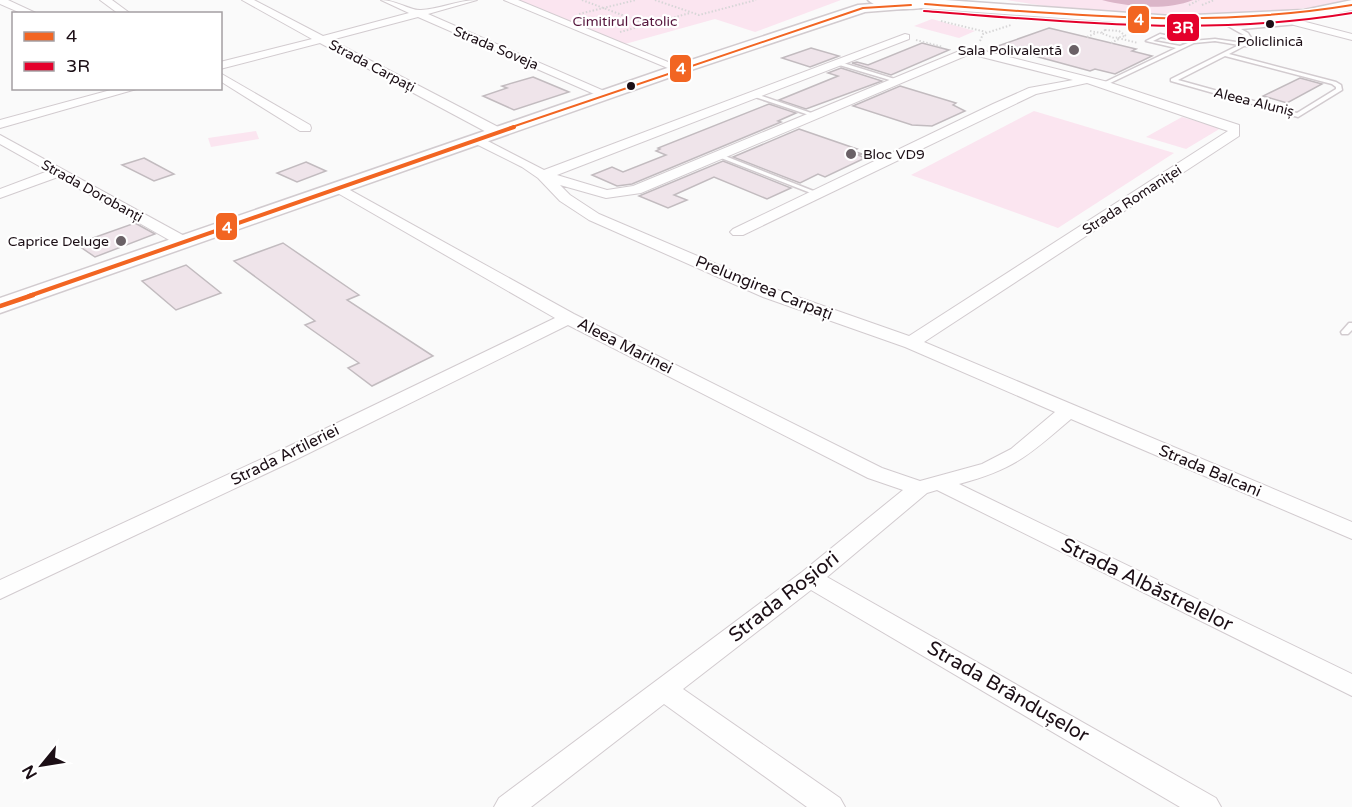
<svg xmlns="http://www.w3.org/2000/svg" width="1352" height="807" font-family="'Varela Round',sans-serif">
	<rect width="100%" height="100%" fill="#fafafa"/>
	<g fill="#fbe5f0">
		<polygon points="515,0 841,0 755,32 715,19 625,44"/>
		<path d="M 1007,0 L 1344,0 C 1317,9 1286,10 1258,12 C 1173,18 1091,15 1007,0 Z"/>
		<polygon points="932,19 975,31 959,38 914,26"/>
		<polygon points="1034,111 1174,153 1058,228 911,175"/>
		<polygon points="1182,117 1221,128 1186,149 1146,137"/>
		<polygon points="256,131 259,139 211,147 208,138"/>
	</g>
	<path fill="#dbb5c8" d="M 1102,0 L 1193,0 C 1166,11 1129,7 1102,0 Z"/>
	<g fill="#efe4ea" stroke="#c2bbbf" stroke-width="1.5">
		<polygon points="1049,28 1136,49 1132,51 1152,56 1115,74 1095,69 1090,71 998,46"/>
		<polygon points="922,43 949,50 891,75 852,63 857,62 868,65"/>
		<polygon points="811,48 839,56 810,67 782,58"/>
		<polygon points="841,68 882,81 806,109 779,100 838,76 828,73"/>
		<polygon points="533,77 569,92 514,110 483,96 507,88 502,86"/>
		<polygon points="1300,78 1322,84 1287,103 1263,96"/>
		<polygon points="900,86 956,103 953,105 965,111 932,126 912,125 853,106"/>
		<polygon points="769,104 796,113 778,121 781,122 632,184 617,186 592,175 612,167 623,172 666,155 656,151 660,149 658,148"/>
		<polygon points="799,129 857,149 853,151 862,154 858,155 865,158 825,177 818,174 800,183 733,157"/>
		<polygon points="144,158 174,174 154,181 122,165"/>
		<polygon points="723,161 791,188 767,199 714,177 674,195 687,200 668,208 639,196"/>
		<polygon points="306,162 326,171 297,182 277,173"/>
		<polygon points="135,223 155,234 95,257 76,244"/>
		<polygon points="283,243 359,295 347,300 433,356 372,386 348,368 359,363 305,325 315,321 234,261"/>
		<polygon points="186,265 221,293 176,310 142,281"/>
	</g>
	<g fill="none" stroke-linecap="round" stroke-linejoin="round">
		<defs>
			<g id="lane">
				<path d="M 1219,19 L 1223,19 L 1236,27 L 1300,22 L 1300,24 L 1298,24 L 1241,29 L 1248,33 L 1253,41 L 1248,46 L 1244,46 L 1229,54 L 1336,82 L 1341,85 L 1342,90 L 1298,117 L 1171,81 L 1171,79 L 1239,45 L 1215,41 L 1194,43 L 1106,85 L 1101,84 L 1176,48 L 1146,41 L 1160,34 L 1192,41 L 1215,39 L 1243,43 L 1248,40 L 1244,35 L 1219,21 ZM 1161,37 L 1188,43 L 1180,46 L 1153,41 ZM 1225,56 L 1332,84 L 1336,87 L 1336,89 L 1297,113 L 1178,80 Z"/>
				<polygon points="836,62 840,62 898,80 893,81 836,64"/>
				<polygon points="752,94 756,94 817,115 812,116 752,96"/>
				<polygon points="716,154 720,154 821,194 818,196 816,195 716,156"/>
				<polygon points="1349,323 1352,323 1352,330 1348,334 1342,334 1341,332"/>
			</g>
			<g id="street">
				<polygon points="0,0 8,0 38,14 23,14 0,4"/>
				<polygon points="100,0 112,0 131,14 119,14"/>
				<path d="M 242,0 L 254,0 L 323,36 L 409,13 L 381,0 C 396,0 411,11 421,10 C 441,9 457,0 477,0 L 428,14 L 611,94 L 601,97 L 418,17 L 331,40 L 502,129 L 502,135 L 492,135 L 320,43 L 220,69 L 220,62 L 312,39 Z"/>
				<polygon points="504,0 518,0 685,69 675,71"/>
				<polygon points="1284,13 1302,21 1352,34 1352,40 1294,25 1280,18 1280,14"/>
				<path d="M 905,34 L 909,35 L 909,39 L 557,175 L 607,190 L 633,186 L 969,47 L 1108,82 L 1239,125 L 1239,136 L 924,342 L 1352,522 L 1352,539 L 1071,419 C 1029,455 1015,469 959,484 L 1352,674 L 1352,696 L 937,490 L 927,493 L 827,577 L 1216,798 L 1221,807 L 1180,807 L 811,590 L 683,689 L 840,798 L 845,807 L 807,807 L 664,704 L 531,807 L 494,807 L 499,798 L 802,572 L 903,490 L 868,478 L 568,325 L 295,460 L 0,599 L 0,580 L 281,450 L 555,318 L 334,191 L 332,188 L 339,184 L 574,314 L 882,468 L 920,481 L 982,464 L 1011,449 L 1055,412 L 905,347 L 763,297 L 589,220 L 560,201 L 538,178 L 522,167 L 468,140 L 475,136 L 480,137 L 544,170 ZM 970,54 L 1073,80 L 1029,88 L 993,104 L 733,229 L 730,232 L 733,235 L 743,235 L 1036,94 L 1087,83 L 1228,131 L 909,336 L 775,289 L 599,214 L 570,195 L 560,185 L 606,198 L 641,193 Z"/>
				<polygon points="220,73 310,125 311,128 310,131 300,131 220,81"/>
				<polygon points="118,88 140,88 0,128 0,120"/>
				<polygon points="0,135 190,239 192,242 190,245 178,245 58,177 0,198 0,189 48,171 0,144"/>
			</g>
			<polygon id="secondary" points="911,1 918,5 916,8 865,12 685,72 0,313 0,298 673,66 858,5"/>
			<path id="primary" d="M 868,0 L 945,0 L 1172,16 L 1304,10 L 1352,0 L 1352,10 L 1304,20 L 1172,26 L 921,8 C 908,10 877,10 868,0 Z"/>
		</defs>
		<use href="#lane" stroke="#d2cbcf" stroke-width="3"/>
		<use href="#street" stroke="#d2cbcf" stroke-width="2"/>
		<use href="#secondary" stroke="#d2cbcf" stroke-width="3"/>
		<use href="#primary" stroke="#d2cbcf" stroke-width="3"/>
		<g stroke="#d7d6d7" stroke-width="2" stroke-dasharray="1.5 2" stroke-linecap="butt">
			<polyline points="582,0 646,24"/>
			<polyline points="655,0 699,15 756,0"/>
			<polyline points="1189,5 1199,0"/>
			<polyline points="1202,5 1214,0"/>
			<polyline points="579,14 636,0"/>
			<polyline points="941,21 986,32"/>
			<polygon points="1105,30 1119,31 1126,36 1114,38 1101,33"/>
			<polyline points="1090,31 1101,33"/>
			<polyline points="620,32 690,13"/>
			<polyline points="1087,37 1096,33"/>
			<polyline points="1118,38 1138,43"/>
			<polyline points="916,40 943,47"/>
			<polyline points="980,41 983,34 1011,25"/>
			<polyline points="1111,43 1119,39"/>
		</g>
		<use href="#lane" fill="#fefefe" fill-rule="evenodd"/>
		<use href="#street" fill="#fefefe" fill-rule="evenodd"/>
		<use href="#secondary" fill="#fefefe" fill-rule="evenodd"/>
		<use href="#primary" fill="#fefefe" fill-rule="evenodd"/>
		<defs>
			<g id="bus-1-far2">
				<path d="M 925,4 C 1070,15 1208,29 1352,5"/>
				<polyline points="509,128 863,8 911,5"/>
			</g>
			<polyline id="bus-1-far1" points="29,296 514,127"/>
			<polyline id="bus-1" points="0,306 33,295"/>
			<path id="bus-2" d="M 924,11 C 1070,22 1206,37 1352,13"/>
		</defs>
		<use href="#bus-1-far2" stroke="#fff" stroke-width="4.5"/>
		<use href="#bus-1-far1" stroke="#fff" stroke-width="8"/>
		<use href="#bus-1" stroke="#fff" stroke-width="9"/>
		<use href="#bus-2" stroke="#fff" stroke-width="4.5"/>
		<use href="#bus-1-far2" stroke="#f26522" stroke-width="2"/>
		<use href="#bus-1-far1" stroke="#f26522" stroke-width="4"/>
		<use href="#bus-1" stroke="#f26522" stroke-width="4.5"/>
		<use href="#bus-2" stroke="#e4002b" stroke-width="2"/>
	</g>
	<g fill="#1c0f16" stroke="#fff" stroke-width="2">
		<circle cx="1270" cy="24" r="5"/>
		<circle cx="631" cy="86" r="5"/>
	</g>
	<g fill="#6a6166" stroke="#fff" stroke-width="2">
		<circle cx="1074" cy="50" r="6"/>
		<circle cx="851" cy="154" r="6"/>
		<circle cx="121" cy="241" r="6"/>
	</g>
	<g text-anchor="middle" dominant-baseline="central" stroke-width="4.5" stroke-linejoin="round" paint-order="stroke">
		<g font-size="14" fill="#55153c" stroke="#fff">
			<text x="625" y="21">Cimitirul Catolic</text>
		</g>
		<g font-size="14" fill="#1c0f16" stroke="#fff">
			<text x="1270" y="41">Policlinică</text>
		</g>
		<g font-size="14" fill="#1c0f16" stroke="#fff">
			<text transform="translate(496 48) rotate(23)">Strada Soveja</text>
			<text transform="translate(372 66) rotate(28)">Strada Carpați</text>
			<text transform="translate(1254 102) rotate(14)">Aleea Aluniș</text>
			<text transform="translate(92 191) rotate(29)">Strada Dorobanți</text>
			<text transform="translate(1132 200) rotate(-33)">Strada Romaniței</text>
		</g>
		<g font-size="14" fill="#1c0f16" stroke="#fff" text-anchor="end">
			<text x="1062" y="50">Sala Polivalentă</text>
			<text x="863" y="154" text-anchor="start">Bloc VD9</text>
			<text x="109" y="241">Caprice Deluge</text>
		</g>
		<g font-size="16" fill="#1c0f16" stroke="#fff">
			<text transform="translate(764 288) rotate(22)">Prelungirea Carpați</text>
			<text transform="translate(625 346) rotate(27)">Aleea Marinei</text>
			<text transform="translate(285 455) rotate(-26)">Strada Artileriei</text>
			<text transform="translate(1210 471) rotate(23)">Strada Balcani</text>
		</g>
		<g font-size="20" fill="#1c0f16" stroke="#fff">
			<text transform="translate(1147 585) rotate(26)">Strada Albăstrelelor</text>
			<text transform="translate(784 597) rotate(-38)">Strada Roșiori</text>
			<text transform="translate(1008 692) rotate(30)">Strada Brândușelor</text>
		</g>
	</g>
	<g stroke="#fff" stroke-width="2">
		<rect x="1127" y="5" width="23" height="29" rx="6" fill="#f26522"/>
		<rect x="1166" y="13" width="34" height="29" rx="6" fill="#e4002b"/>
		<rect x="669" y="54" width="23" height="29" rx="6" fill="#f26522"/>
		<rect x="215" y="212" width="23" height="29" rx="6" fill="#f26522"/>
	</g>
	<g font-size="16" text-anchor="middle" font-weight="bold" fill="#fff">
		<text x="1139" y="25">4</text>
		<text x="1183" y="33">3R</text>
		<text x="681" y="74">4</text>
		<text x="227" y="233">4</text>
	</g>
	<rect x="12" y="12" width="210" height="78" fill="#ffffff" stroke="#a49fa2" stroke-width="1.5"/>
	<rect x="24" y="32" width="30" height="9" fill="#f26522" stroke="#a49fa2" stroke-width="1.5"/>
	<text x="66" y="42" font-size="18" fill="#1c0f16">4</text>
	<rect x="24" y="62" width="30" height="9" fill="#e4002b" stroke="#a49fa2" stroke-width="1.5"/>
	<text x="66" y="72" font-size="18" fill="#1c0f16">3R</text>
	<g transform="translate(42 765) rotate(240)" stroke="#ffffff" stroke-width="4.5" paint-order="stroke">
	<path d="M0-4.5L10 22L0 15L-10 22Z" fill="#1c0f16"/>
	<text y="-9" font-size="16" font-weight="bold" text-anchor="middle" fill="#1c0f16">N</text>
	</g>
</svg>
